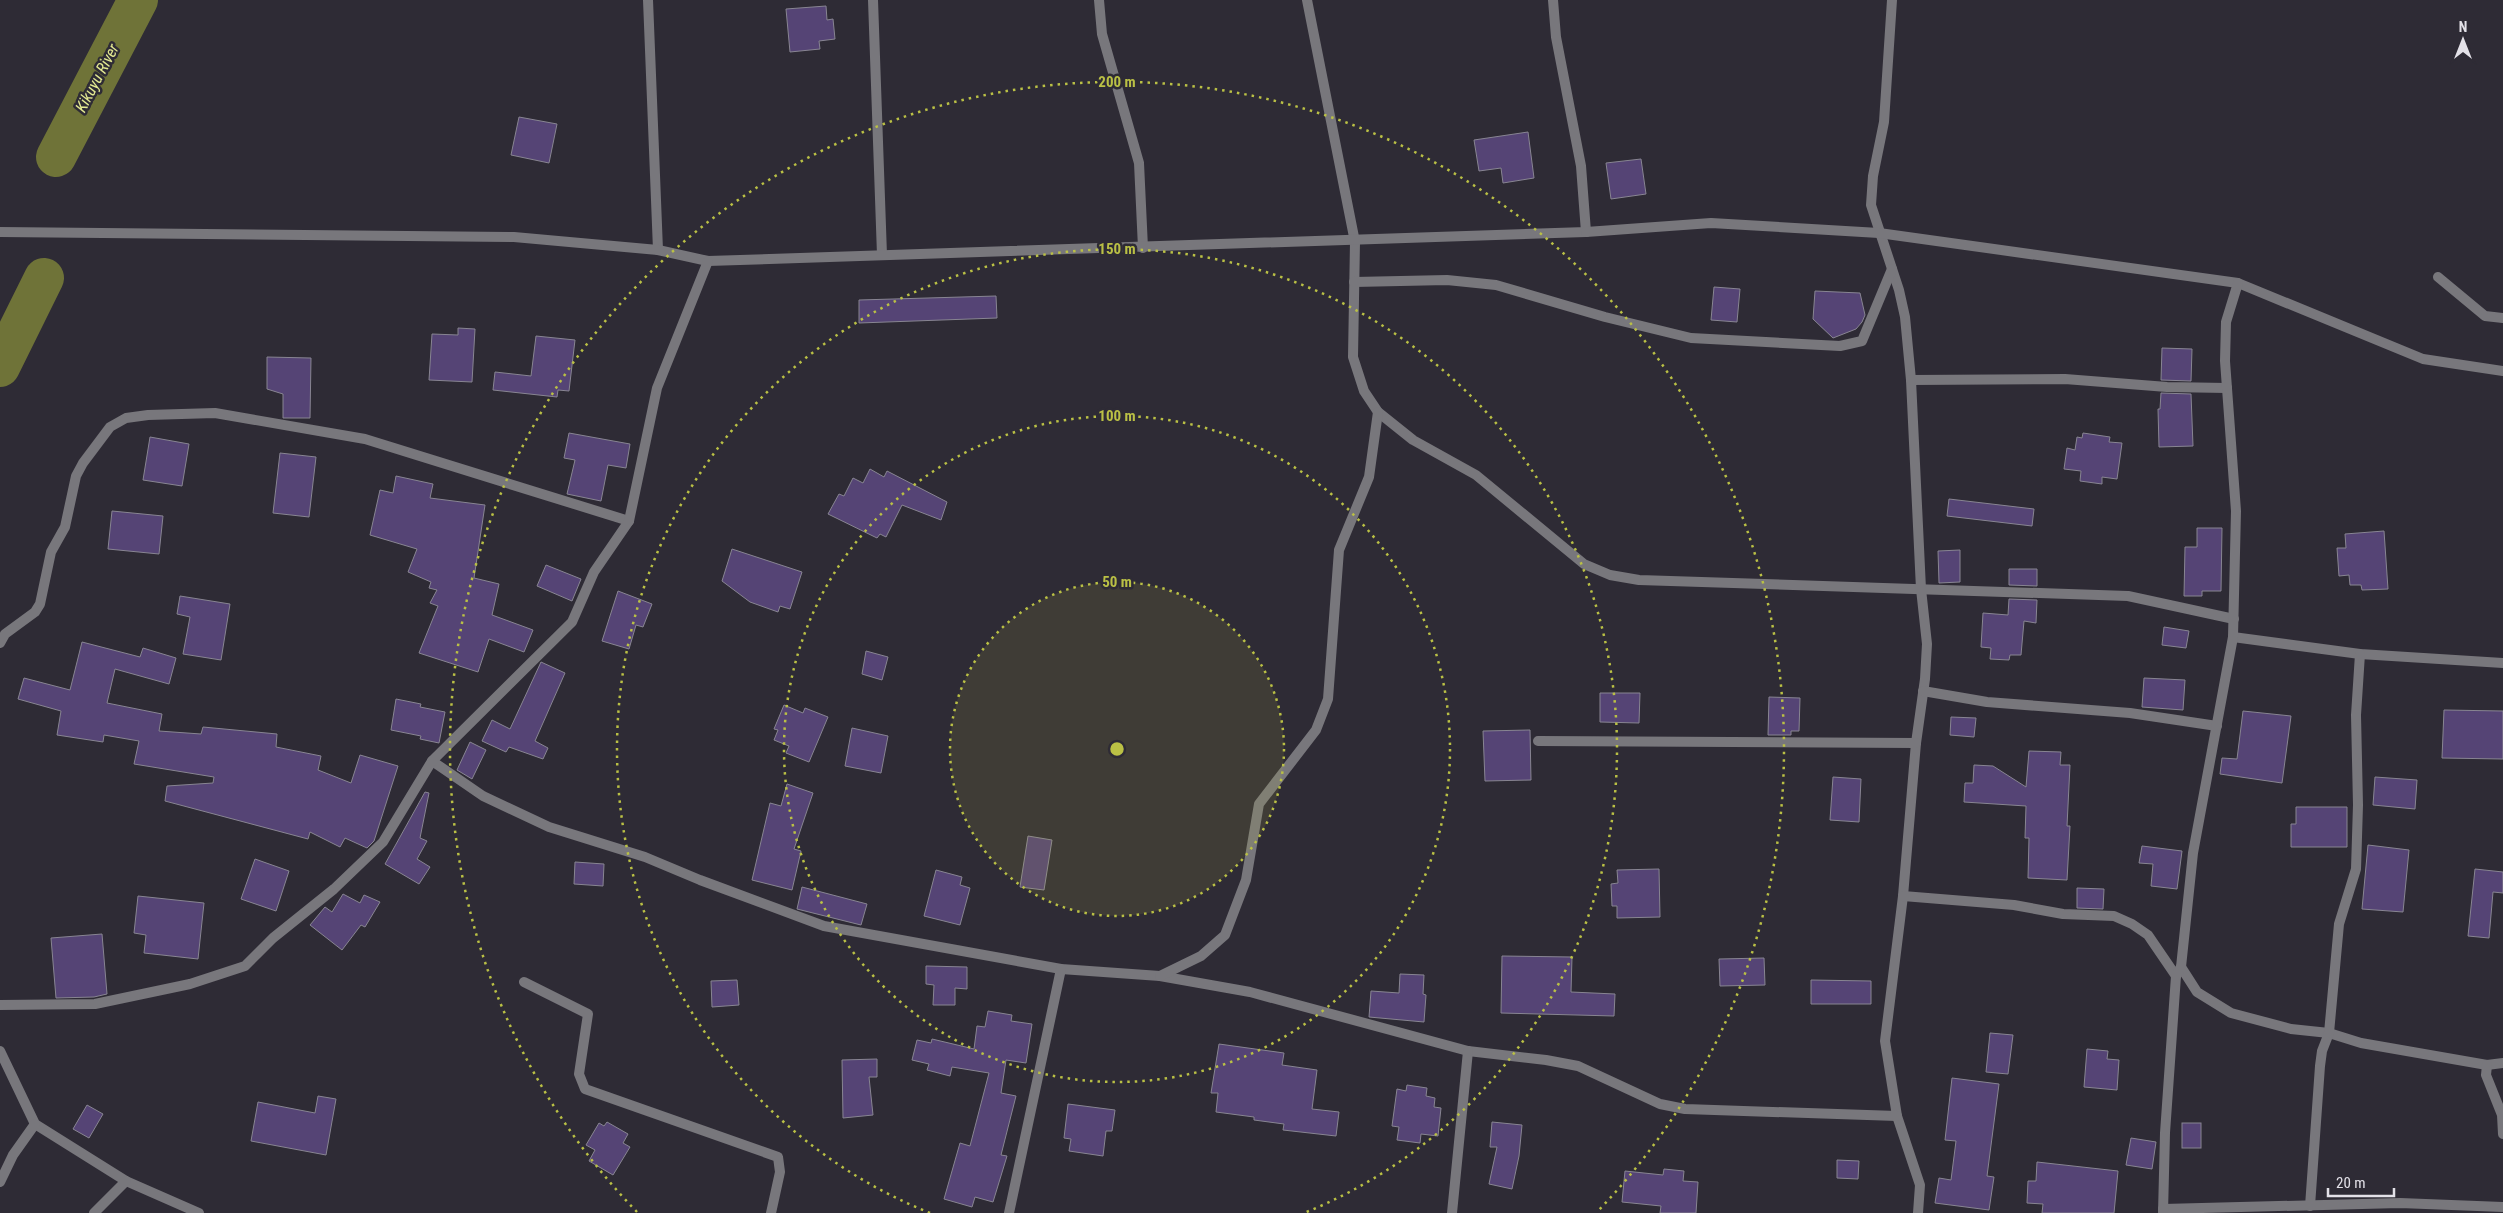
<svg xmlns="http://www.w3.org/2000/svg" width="2503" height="1213" font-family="'Roboto Condensed',sans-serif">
	<rect width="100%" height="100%" fill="#2e2b35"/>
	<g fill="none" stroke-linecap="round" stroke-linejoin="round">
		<g stroke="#6f7338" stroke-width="40">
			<polyline points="56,157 138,0"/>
			<polyline points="0,367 44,278"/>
		</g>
	</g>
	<g fill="#554475" stroke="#888592">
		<polygon points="826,6 827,20 833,19 835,39 819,41 820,49 790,52 786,9"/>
		<polygon points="519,117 557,124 549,163 511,155"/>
		<polygon points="1528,132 1534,178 1503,183 1501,168 1479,171 1474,140"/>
		<polygon points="1641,159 1646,194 1611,199 1606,163"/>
		<polygon points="1714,287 1740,289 1737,322 1711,320"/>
		<polygon points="1815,291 1860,293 1865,315 1862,322 1856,329 1833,338 1813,319"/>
		<polygon points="996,296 997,318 859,323 859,300"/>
		<polygon points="458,328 475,329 472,382 429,380 432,334 458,335"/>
		<polygon points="536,336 575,340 569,391 558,390 557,397 493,390 495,372 531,376"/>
		<polygon points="2162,348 2192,349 2191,381 2161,380"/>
		<polygon points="267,357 311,358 310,418 283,418 283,394 267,389"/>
		<polygon points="2161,393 2191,394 2193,446 2159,447 2158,409 2160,409"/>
		<polygon points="569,433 630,444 626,468 608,465 601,501 567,494 575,460 564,458"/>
		<polygon points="2083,433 2110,437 2109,442 2122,443 2117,479 2102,477 2102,484 2080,481 2081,471 2064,469 2067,448 2075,450 2077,437 2082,438"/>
		<polygon points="150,437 189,444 182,486 143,480"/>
		<polygon points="280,453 316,457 309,517 273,513"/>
		<polygon points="870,469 884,477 887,471 947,502 941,520 902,505 886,537 880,534 877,538 828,514 839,494 844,496 853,478 863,483"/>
		<polygon points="396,476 433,484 430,498 485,505 474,578 499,584 492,615 533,630 524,652 489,639 478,672 419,653 438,606 430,603 437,590 429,588 431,582 408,572 417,549 370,535 380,490 393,493"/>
		<polygon points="1949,499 2034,509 2032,526 1947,516"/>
		<polygon points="112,511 163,516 159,554 108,549"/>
		<polygon points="2197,528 2222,528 2221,591 2202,591 2202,596 2184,596 2185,547 2197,547"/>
		<polygon points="2384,531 2388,589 2362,590 2361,585 2350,585 2349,575 2339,576 2337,548 2346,548 2345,534"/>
		<polygon points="732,549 802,572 790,609 780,606 778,612 750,602 722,581"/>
		<polygon points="1960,550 1960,582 1939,583 1938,551"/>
		<polygon points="546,565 581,579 572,601 537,586"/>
		<polygon points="2009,569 2037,569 2037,586 2009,585"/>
		<polygon points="618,591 652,604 643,627 636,625 629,649 602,641"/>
		<polygon points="180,596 230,604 221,660 183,654 190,617 177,614"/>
		<polygon points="2009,599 2037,600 2036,623 2024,621 2021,655 2010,655 2009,660 1990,659 1991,648 1981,647 1983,613 2008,615"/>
		<polygon points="2164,627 2189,631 2186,648 2162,645"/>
		<polygon points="82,642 140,657 143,648 176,658 169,684 115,669 107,703 162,714 159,731 201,734 203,727 277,734 276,747 321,756 318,770 351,783 360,755 398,766 374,841 367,848 345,838 340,847 310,832 308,839 165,801 167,786 213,783 214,777 134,764 139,741 104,735 103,742 57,735 61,711 18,699 24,678 70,690"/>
		<polygon points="866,651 888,657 882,680 862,674"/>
		<polygon points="541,662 565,673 535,741 548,748 543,759 509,747 506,752 482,741 492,720 510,729"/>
		<polygon points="2144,678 2185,680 2183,710 2142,707"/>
		<polygon points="1600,693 1640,693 1639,723 1600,722"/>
		<polygon points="1769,697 1800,698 1799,731 1791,731 1791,735 1768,735"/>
		<polygon points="396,699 421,704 420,707 445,712 439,743 420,739 421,736 391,730"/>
		<polygon points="784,705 803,713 805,708 828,717 809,762 786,753 789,746 774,740 778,730 774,729"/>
		<polygon points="2444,710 2503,711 2503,759 2442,758"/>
		<polygon points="2243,711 2291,716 2282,783 2220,774 2222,758 2237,759"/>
		<polygon points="1951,717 1976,718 1974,737 1950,735"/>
		<polygon points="852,728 888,736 881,773 845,766"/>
		<polygon points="1530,730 1531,780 1485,781 1483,731"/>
		<polygon points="470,742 486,750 472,779 457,770"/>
		<polygon points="2029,751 2061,752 2060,765 2070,765 2067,826 2070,826 2067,880 2028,878 2029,838 2025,838 2026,806 1964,802 1965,783 1973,783 1974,765 1993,766 2026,787"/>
		<polygon points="1833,777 1861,779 1859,822 1830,820"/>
		<polygon points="2375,777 2417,780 2415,809 2373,805"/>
		<polygon points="787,784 813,793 794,849 801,851 792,890 752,880 770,803 781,806"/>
		<polygon points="425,792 429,793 420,838 427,841 417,859 430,867 419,884 385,864"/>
		<polygon points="2296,807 2347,807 2347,847 2291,847 2291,824 2296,824"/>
		<polygon points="1028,836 1052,840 1044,890 1020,887"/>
		<polygon points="2368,845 2409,850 2403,912 2362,909"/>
		<polygon points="2142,846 2182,851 2177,889 2151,886 2153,864 2139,863"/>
		<polygon points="255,859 289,871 276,911 241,899"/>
		<polygon points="575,862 604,864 603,886 574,884"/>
		<polygon points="1659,869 1660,917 1617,918 1617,906 1612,906 1611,884 1618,883 1617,870"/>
		<polygon points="2475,869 2503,872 2503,893 2493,892 2489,938 2468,936"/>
		<polygon points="936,870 962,877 960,885 970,888 960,925 924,916"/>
		<polygon points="802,887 867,904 861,925 797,909"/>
		<polygon points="2077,888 2104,889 2103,909 2077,908"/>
		<polygon points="343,894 360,903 364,895 380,902 365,927 361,925 342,950 310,925 325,907 332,912"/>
		<polygon points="138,896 204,903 198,959 144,953 146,935 134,933"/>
		<polygon points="102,934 107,994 94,997 56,998 51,938"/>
		<polygon points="1502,956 1572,957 1571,992 1615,994 1614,1016 1501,1013"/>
		<polygon points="1764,958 1765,985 1720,986 1719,959"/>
		<polygon points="926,966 967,967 967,989 955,988 955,1005 933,1005 934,985 926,984"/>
		<polygon points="1400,974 1424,975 1423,994 1426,995 1424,1022 1369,1017 1371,991 1399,993"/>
		<polygon points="737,980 739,1005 712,1007 711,981"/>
		<polygon points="1811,980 1871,981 1871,1004 1811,1004"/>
		<polygon points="988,1011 1012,1015 1011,1021 1032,1024 1026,1063 1006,1060 1001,1093 1016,1096 1001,1155 1007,1156 993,1202 975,1197 972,1207 944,1199 960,1143 970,1146 989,1073 952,1067 950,1076 927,1070 929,1064 912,1060 917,1040 931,1043 932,1039 974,1049 977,1026 985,1027"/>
		<polygon points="1990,1033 2013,1035 2008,1074 1986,1072"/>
		<polygon points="1219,1044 1284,1053 1282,1065 1317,1070 1312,1109 1339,1112 1336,1136 1283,1130 1284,1124 1254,1120 1254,1117 1216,1112 1218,1093 1211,1093"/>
		<polygon points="2087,1049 2108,1051 2107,1059 2119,1060 2117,1090 2084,1087"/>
		<polygon points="877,1059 877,1077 869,1077 873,1115 843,1118 842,1060"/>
		<polygon points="1952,1078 1999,1084 1987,1176 1994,1177 1989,1210 1935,1203 1939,1178 1951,1180 1956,1141 1945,1140"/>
		<polygon points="1407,1085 1427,1088 1426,1096 1435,1098 1434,1107 1441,1108 1438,1136 1421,1134 1420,1143 1397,1140 1399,1127 1392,1126 1397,1089 1406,1091"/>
		<polygon points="318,1096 336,1099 326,1155 251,1141 258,1102 315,1113"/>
		<polygon points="1068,1104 1115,1110 1112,1131 1106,1131 1103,1156 1069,1151 1071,1139 1064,1138"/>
		<polygon points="87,1105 103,1114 89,1138 73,1129"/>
		<polygon points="607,1122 628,1134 623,1143 630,1147 613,1175 589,1161 595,1150 586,1145 599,1123 604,1126"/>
		<polygon points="1492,1122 1522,1125 1519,1156 1512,1189 1489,1184 1497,1147 1490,1147"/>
		<rect x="2182" y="1123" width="19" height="25"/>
		<polygon points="2131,1138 2156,1142 2152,1169 2126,1165"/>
		<polygon points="1837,1160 1859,1161 1858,1179 1837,1178"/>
		<polygon points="2037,1162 2118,1171 2114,1213 2042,1213 2043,1204 2027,1203 2028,1181 2036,1181"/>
		<polygon points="1664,1169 1684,1171 1683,1181 1698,1182 1696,1213 1660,1213 1661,1206 1622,1202 1625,1171 1663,1175"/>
	</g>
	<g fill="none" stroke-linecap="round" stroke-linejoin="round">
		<g stroke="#78777c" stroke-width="10">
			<polyline points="648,0 658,250"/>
			<polyline points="873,0 882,255"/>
			<polyline points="1099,0 1102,34 1139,163 1143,248"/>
			<polyline points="1307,0 1355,242 1353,357 1364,391 1378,412 1413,440 1476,475 1584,564 1610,575 1639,580 2128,596 2234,619"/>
			<polyline points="1892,0 1884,122 1873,176 1871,205 1899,290 1905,317 1911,380 1921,589 1927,644 1925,679 1916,743 1903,896 1885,1041 1897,1116 1920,1185 1918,1213"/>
			<polyline points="0,232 514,237 658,250 708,261 1586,232 1581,166 1556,37 1553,0"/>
			<polyline points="1586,232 1711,223 1879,233 2238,283 2423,359 2503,371"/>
			<polyline points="2438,277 2485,316 2503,318"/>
			<polyline points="1354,282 1447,280 1496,285 1605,317 1691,338 1840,346 1862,341 1892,269"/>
			<polyline points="1911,380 2065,379 2167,387 2227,388"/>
			<polyline points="2233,637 2360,654 2503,663"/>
			<polyline points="0,643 5,634 35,612 40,604 51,552 65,527 76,476 83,463 110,427 126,418 148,415 215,413 365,439 629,521"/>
			<polyline points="1923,691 1987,702 2130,713 2217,726"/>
			<polyline points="1538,741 1916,743"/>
			<polyline points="432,761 483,796 549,827 645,857 700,880 824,926 1061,969 1160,976 1250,992 1468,1051 1546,1060 1578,1066 1660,1104 1685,1109 1897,1116"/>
			<polyline points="1903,896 2014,905 2063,914 2114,916 2132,924 2148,935 2176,976"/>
			<polyline points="2181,967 2197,992 2231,1013 2291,1029 2329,1033 2361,1043 2487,1065 2503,1063"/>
			<polyline points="1160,976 1201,956 1225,935 1246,880 1259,804 1316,730 1328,699 1339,550 1369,477 1378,412"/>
			<polyline points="524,982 588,1014 579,1074 585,1089 778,1157 780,1172 771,1213"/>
			<polyline points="0,1005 95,1004 190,984 245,966 273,938 334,889 383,842 432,761 572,622 594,572 629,521 657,388 708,261"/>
			<polyline points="0,1051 35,1124 126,1181 199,1213"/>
			<polyline points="2487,1065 2486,1075 2502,1115 2503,1134"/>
			<polyline points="0,1182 13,1155 35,1124"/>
			<polyline points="2310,1206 2320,1066 2322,1051 2329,1033 2339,924 2356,869 2358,805 2356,715 2360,654"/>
			<polyline points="2163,1209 2400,1203 2503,1207"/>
			<polyline points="94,1213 126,1181"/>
			<polyline points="1009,1213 1061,969"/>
			<polyline points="1452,1213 1468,1051"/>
			<polyline points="2163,1213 2165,1133 2176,976 2181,967 2193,853 2233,637 2236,511 2225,361 2226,322 2238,283"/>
		</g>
	</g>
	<circle cx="1117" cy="749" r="167" fill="#bac045" fill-opacity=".12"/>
	<g fill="none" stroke="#bac045" stroke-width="2.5" stroke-dasharray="2.5 5">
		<circle cx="1117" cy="749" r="167"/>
		<circle cx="1117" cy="749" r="333"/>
		<path d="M930 1213A500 500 0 1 1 1304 1213"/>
		<path d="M637 1212A667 667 0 1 1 1597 1212"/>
	</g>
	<g text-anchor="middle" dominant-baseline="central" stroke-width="5" stroke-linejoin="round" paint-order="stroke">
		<g font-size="16" font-style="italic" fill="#e4ea92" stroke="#2e2b35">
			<text transform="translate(97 78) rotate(-62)">Kikuyu River</text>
		</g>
	</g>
	<circle cx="1117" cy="749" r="8" fill="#bac045" stroke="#2e2b35" stroke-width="2.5"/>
	<g font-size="15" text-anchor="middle" font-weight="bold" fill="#bac045" stroke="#2e2b35" stroke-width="5" stroke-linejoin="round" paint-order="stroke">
		<text x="1117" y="87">200 m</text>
		<text x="1117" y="254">150 m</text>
		<text x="1117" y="421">100 m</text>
		<text x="1117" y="587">50 m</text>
	</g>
	<g transform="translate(2463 40)" stroke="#2e2b35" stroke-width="4" paint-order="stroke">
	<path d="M0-4L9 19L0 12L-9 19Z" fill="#e3e1e8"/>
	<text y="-8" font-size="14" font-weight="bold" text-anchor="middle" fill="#e3e1e8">N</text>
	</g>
	<path d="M2328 1188v8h66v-8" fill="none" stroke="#e3e1e8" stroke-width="2.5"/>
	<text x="2336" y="1188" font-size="15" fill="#e3e1e8" stroke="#2e2b35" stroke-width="4" paint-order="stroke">20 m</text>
</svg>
